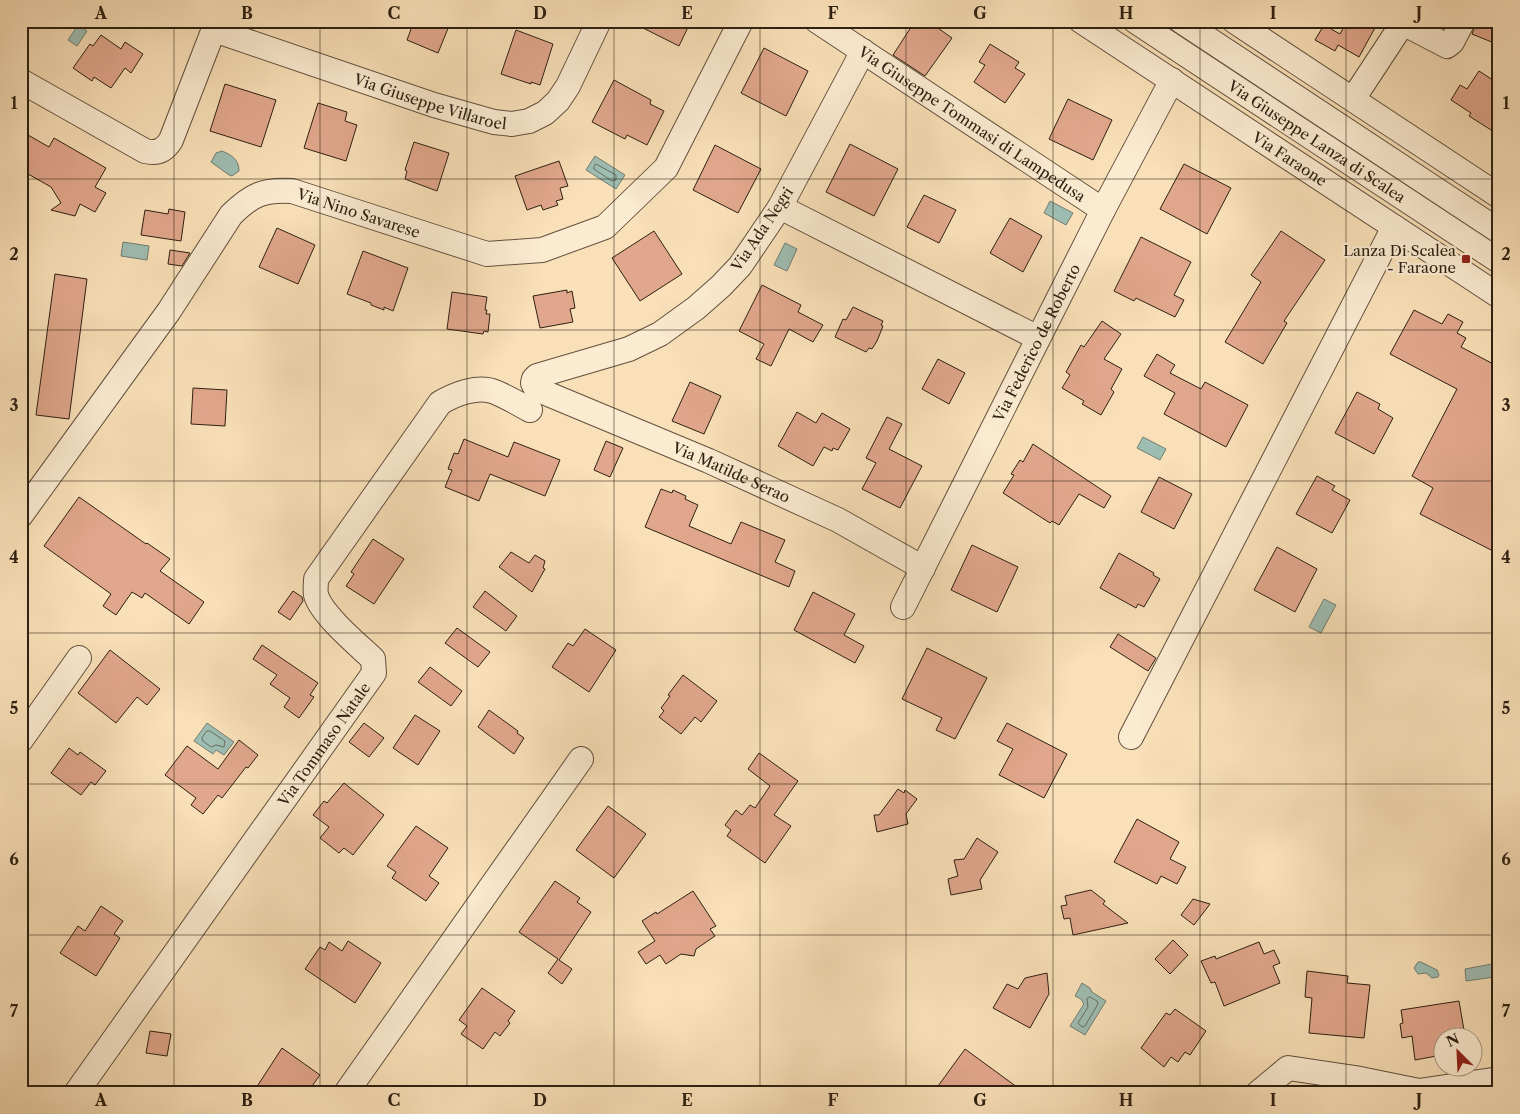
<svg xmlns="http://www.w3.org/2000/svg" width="1520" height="1114" font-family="'Libre Caslon Text',serif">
	<rect width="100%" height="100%" fill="#f9e0b8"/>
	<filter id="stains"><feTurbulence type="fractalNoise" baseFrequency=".004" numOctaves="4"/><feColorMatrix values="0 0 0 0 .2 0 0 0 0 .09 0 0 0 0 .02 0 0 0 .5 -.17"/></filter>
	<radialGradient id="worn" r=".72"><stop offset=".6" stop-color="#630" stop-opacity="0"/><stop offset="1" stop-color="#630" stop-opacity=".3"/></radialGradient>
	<g fill="#9ebdb2" stroke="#717e72">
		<polygon points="78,25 87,31 77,46 68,40"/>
		<path d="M 222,151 C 232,155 239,160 239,171 L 232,176 L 229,175 L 211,162 L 216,153 Z"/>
		<polygon points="595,156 625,175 616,189 586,170"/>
		<polygon points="1050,201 1073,213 1066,225 1044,213"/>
		<polygon points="123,242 149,246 147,260 121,256"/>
		<polygon points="785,243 797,249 787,271 774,265"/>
		<polygon points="1143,437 1166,449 1160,460 1137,448"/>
		<polygon points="1324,599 1336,605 1321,633 1309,627"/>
		<polygon points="207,723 234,742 224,755 216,750 213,754 194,741"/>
		<polygon points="1421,962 1437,970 1439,975 1438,977 1432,978 1426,973 1418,974 1414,968 1418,962"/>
		<polygon points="1492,964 1494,977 1466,981 1465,969"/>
		<polygon points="1082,983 1090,988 1092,992 1106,1001 1085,1035 1070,1026 1084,1004 1081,999 1075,996"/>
	</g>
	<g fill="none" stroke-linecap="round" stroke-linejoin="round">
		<g stroke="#666e62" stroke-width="1">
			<polygon points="596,164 616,175 616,180 612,181 594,169 594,167"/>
			<polygon points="207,731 210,731 225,741 224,747 216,745 211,747 203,741 202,738"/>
			<polygon points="1090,997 1097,1001 1098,1004 1085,1026 1082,1027 1078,1023 1088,1007 1087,999"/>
		</g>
	</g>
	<g fill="#e1a78c" stroke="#2e2012">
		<polygon points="414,21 451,21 438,53 407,40"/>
		<polygon points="629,21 691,21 679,46"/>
		<polygon points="915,21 928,21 952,38 925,76 893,55"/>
		<polygon points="1347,21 1368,21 1376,26 1359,57 1338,45 1335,51 1315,40 1324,25 1340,34"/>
		<polygon points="1477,21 1483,21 1499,28 1499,45 1472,34"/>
		<polygon points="516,30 553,44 540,85 531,82 531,84 501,74"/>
		<polygon points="101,35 121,49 125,42 143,54 131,73 125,68 111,88 94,77 92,81 73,68 90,44 93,46"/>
		<polygon points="990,44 1019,62 1015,68 1025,74 1005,103 974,82 985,65 979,62"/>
		<polygon points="764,48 808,71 786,116 741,93"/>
		<polygon points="1479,71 1499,84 1499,135 1469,116 1471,113 1451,100 1460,85 1467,89"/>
		<polygon points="614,80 651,100 650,104 664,111 647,145 627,135 625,139 592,122"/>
		<polygon points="225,84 276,100 261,147 210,131"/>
		<polygon points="1068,99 1112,120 1093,160 1049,139"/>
		<polygon points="318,103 347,112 345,121 357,125 346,161 304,148"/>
		<polygon points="21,131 49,147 54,138 106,168 95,187 106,193 95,212 80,204 75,216 51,210 61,203 51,187 21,170"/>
		<polygon points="414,142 449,153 437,191 405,179 407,171 405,170"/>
		<polygon points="850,144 898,169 874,216 826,192"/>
		<polygon points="715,145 761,169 738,213 693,190"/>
		<polygon points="559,161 568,186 560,188 563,199 556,201 558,205 543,210 541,205 527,210 515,176"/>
		<polygon points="1184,164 1231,188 1207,234 1160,209"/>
		<polygon points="924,195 956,210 939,243 907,227"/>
		<polygon points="169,209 185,212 181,241 141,235 145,210 168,214"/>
		<polygon points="1010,218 1042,236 1023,272 990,253"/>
		<polygon points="277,228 315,245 298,284 259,267"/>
		<polygon points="654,231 682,274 640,301 612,258"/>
		<polygon points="1281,231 1325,260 1284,321 1287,323 1263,364 1225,342 1261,282 1251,275"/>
		<polygon points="1141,237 1191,262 1174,295 1184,300 1175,317 1136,298 1134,301 1114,291"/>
		<polygon points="170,250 190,253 182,266 168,264"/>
		<polygon points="363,251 408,268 393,311 384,307 384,310 371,305 371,303 347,294"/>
		<polygon points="55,274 87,279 69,419 36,415"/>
		<polygon points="762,285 801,305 798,312 823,325 813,342 789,329 771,366 756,359 764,344 739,331"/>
		<polygon points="567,290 567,293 572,291 575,308 570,309 573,322 540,328 533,296"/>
		<polygon points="452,292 487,297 485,310 487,310 486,314 490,314 488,332 484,331 483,334 447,329"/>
		<polygon points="853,307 883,321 881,325 883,326 877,341 872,349 869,348 866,352 835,337 843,319 846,320"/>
		<polygon points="1414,310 1442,324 1448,314 1463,322 1457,333 1466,338 1461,347 1499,367 1499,554 1420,514 1433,488 1412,476 1457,389 1390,354"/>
		<polygon points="1102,321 1121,334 1104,359 1122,369 1111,389 1114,392 1101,415 1082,404 1084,401 1062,388 1070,375 1066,372 1081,345 1084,347"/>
		<polygon points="1157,354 1175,365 1170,373 1201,389 1205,382 1248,405 1226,447 1164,414 1175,393 1144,376"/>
		<polygon points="938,359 965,373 949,404 922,389"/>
		<polygon points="690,382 721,396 704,434 672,421"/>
		<polygon points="193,388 227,390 225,426 191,424"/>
		<polygon points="1357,392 1380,404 1378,409 1393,418 1374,454 1335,433"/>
		<polygon points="797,412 816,423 822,413 850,429 838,450 833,448 832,451 824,447 813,466 778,446"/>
		<polygon points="887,417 902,424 889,449 922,466 900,508 862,489 876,463 866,458"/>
		<polygon points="464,439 508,457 514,442 560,460 545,496 490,474 479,501 445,487 452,470 448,469 454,453 458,454"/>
		<polygon points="606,441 623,448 610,477 594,470"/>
		<polygon points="1033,444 1111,496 1104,508 1079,494 1059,525 1052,521 1050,523 1003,493 1014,475 1011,474 1020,460 1023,462"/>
		<polygon points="1317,476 1335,486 1332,490 1350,500 1332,533 1296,514"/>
		<polygon points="1159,477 1192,494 1174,529 1141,512"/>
		<polygon points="661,489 672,493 673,490 686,496 685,499 698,505 689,526 731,544 741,522 785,540 775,562 795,571 789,587 645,527"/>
		<polygon points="79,497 146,544 147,543 170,559 160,571 204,602 189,624 145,593 142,598 132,592 116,615 103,606 111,594 44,546"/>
		<polygon points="373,539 404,559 374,604 346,586 354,574 351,572"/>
		<polygon points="972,545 1018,567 997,612 951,590"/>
		<polygon points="1277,547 1317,569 1295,612 1254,590"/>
		<polygon points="511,552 529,563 535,555 545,561 543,568 545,569 532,592 499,567"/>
		<polygon points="1119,553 1154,573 1153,575 1160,579 1144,607 1138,604 1136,608 1100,588"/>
		<polygon points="293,591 302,597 303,601 290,620 278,612"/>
		<polygon points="485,591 517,616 506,631 473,607"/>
		<polygon points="813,592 855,614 844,635 864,646 855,663 794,630"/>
		<polygon points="457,628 490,652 478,667 445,643"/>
		<polygon points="585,629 616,650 589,692 552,667 568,643 573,646"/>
		<polygon points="1118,634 1156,658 1148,671 1110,647"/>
		<polygon points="262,645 318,683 310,695 314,697 299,718 284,707 290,698 270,684 277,675 253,659"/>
		<polygon points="927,648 987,678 955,739 936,730 942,718 902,699"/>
		<polygon points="110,650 160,689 147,705 137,697 116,723 78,693"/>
		<polygon points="430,667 462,691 451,706 418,682"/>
		<polygon points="683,675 717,701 701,722 695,717 681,734 659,717 664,711 661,708 670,696 668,695"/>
		<polygon points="489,710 518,731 517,733 524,738 514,754 478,727"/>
		<polygon points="415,715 440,731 418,765 393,748"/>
		<polygon points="364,723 384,738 369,757 349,742"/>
		<polygon points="1007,723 1067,754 1044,798 999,775 1013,749 997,741"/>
		<polygon points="239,740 258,755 248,768 246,767 222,798 218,795 203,814 191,805 196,798 165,775 187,746 218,769"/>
		<polygon points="69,748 78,755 80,752 106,771 95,785 91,782 81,795 51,773"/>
		<polygon points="759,753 798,781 774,815 791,826 765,863 727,836 731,830 725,825 736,810 742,815 750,805 755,808 770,786 748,769"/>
		<polygon points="344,783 384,815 353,855 344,848 339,853 320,838 329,827 313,815 324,801 327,803"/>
		<polygon points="898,789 904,793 905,790 917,799 906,814 908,824 877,832 874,815 879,815"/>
		<polygon points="608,806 646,834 614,878 576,850"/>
		<polygon points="1137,819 1179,842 1170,859 1186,867 1177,884 1161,876 1157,884 1114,862"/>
		<polygon points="416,826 448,848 429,876 439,883 426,901 392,878 396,872 387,866"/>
		<polygon points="977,838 998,852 980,880 982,889 951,895 948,879 958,876 954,860 964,859"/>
		<polygon points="555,881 580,898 577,902 591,912 559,960 572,969 562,984 548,973 558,959 519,932"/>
		<polygon points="1091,890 1105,901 1103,904 1128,923 1073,935 1070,918 1064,919 1061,906 1067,905 1065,896"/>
		<polygon points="693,891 716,926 710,929 715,936 696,949 694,956 681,954 666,964 660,955 646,964 638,952 655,941 642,921 656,912 657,914"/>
		<polygon points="1193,899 1210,904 1194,925 1181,915"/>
		<polygon points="101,906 123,921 114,934 120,938 96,976 60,953 78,926 85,931"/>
		<polygon points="1173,940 1188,955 1170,974 1155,959"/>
		<polygon points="348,941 381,963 355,1003 305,969 320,947 325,950 329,942 342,951"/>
		<polygon points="1259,942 1264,954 1274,950 1280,963 1273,966 1280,983 1224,1006 1215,982 1211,983 1201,961 1215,956 1216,959"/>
		<polygon points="1307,971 1348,976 1347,983 1370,985 1364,1038 1309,1033 1312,998 1305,997"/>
		<polygon points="1047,973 1049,994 1030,1028 993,1008 1007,984 1018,989 1025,978"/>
		<polygon points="482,988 515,1011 508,1021 510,1023 500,1036 495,1032 483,1049 461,1034 467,1026 459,1020"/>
		<polygon points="1459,1001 1465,1036 1442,1036 1442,1055 1415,1060 1412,1036 1402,1038 1400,1024 1403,1023 1401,1010"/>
		<polygon points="1175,1009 1206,1031 1190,1055 1185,1052 1178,1062 1171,1057 1164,1067 1141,1048 1166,1013 1170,1015"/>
		<polygon points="150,1031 171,1034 167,1056 146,1053"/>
		<polygon points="282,1048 320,1075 307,1093 270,1093 258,1085"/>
		<polygon points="965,1049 991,1068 1025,1093 933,1093"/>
	</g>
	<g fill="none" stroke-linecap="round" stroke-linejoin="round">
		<defs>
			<g id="minor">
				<path id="s1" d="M 817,21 L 1103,210"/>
				<path id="s2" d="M 1081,21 L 1499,296"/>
				<path id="s3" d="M 1135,21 L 1499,261"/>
				<polyline points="1181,21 1499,231"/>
				<polyline points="1234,21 1499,196"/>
				<path id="s4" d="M 214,30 L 434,105 L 494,122 L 512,124 L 529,121 L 545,113 L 558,101 L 568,86 L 599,21"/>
				<path id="s5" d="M 863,51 L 780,207 L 740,266 L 721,286 L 696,308 L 660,334 L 629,349 L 537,376 L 534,379 L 533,383 L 536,389 L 709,461 L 838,520 L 923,568"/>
				<path d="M 21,81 L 145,151 C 157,154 165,150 171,140 L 217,21"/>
				<polyline points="1353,99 1403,23 1447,46 1452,42 1463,21"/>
				<polyline points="780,207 1038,338"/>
				<path id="s6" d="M 21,515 L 169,311 L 231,215 C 251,195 264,189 292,191 L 487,254 L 542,250 L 605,227 L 666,168 L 741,21"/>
				<path id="s7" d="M 903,607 L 1103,210 L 1172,80"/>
				<polyline points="1131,737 1394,227"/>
				<polyline points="21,740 79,658"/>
				<path id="s8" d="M 76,1093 L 374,673 L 373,659 C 357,644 322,615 316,595 C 315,590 316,584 316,579 L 440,403 C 455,394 478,385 495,392 C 507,397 519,404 530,410"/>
				<polyline points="346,1093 581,759"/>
				<polyline points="1258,1093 1288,1068 1355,1078 1419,1091 1499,1079"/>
			</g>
		</defs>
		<use href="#minor" stroke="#61503c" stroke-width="26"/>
		<use href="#minor" stroke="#fbebd1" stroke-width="24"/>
	</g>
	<path fill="none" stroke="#2e2012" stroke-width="1" stroke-opacity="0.55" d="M 174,21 L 174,1093M 320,21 L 320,1093M 467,21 L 467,1093M 614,21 L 614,1093M 760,21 L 760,1093M 906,21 L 906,1093M 1053,21 L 1053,1093M 1200,21 L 1200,1093M 1346,21 L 1346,1093M 21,179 L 1499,179M 21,330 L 1499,330M 21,481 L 1499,481M 21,633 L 1499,633M 21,784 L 1499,784M 21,935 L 1499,935"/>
	<rect fill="#8f2418" stroke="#fbebd1" stroke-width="2" x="1461" y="254" width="10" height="10" rx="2.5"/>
	<g text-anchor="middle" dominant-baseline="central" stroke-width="4.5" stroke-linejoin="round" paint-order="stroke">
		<g font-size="15" fill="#2e2012" stroke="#fbebd1">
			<text stroke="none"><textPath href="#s4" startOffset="228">Via Giuseppe Villaroel</textPath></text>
			<text stroke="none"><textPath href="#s1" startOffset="186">Via Giuseppe Tommasi di Lampedusa</textPath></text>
			<text stroke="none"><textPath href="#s3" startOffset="218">Via Giuseppe Lanza di Scalea</textPath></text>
			<text stroke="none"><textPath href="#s2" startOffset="250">Via Faraone</textPath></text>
			<text stroke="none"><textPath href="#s6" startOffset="505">Via Nino Savarese</textPath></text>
			<text transform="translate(762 229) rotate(-56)">Via Ada Negri</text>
			<text stroke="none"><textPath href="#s7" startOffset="296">Via Federico de Roberto</textPath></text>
			<text stroke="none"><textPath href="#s5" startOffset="711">Via Matilde Serao</textPath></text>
			<text stroke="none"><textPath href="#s8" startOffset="428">Via Tommaso Natale</textPath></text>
		</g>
		<g font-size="15" fill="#2e2012" stroke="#fbebd1" text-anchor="end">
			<text x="1456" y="250">Lanza Di Scalea<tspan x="1456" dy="17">- Faraone</tspan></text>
		</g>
	</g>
	<rect width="1520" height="1114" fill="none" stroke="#f9e0b8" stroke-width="55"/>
	<g transform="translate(1458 1052) rotate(336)"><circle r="24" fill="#fbebd1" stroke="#a99a85"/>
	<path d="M0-4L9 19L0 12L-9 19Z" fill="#8f2418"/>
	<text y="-8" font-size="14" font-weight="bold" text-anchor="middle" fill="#2e2012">N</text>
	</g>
	<rect x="28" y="28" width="1464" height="1058" fill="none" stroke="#2e2012" stroke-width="2"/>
	<g font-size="16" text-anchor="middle" font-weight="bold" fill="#2e2012">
		<text x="101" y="19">A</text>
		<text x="247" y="19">B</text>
		<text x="394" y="19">C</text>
		<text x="540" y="19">D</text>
		<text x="687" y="19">E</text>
		<text x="833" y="19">F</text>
		<text x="980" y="19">G</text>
		<text x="1126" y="19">H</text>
		<text x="1273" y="19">I</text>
		<text x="1419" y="19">J</text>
		<text x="14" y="109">1</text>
		<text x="1506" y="109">1</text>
		<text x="14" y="260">2</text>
		<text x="1506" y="260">2</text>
		<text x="14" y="411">3</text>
		<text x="1506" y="411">3</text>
		<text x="14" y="563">4</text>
		<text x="1506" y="563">4</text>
		<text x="14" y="714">5</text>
		<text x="1506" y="714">5</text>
		<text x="14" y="865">6</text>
		<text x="1506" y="865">6</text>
		<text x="14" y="1017">7</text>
		<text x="1506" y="1017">7</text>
		<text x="101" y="1106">A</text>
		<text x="247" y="1106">B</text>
		<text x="394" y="1106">C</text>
		<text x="540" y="1106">D</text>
		<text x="687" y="1106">E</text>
		<text x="833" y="1106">F</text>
		<text x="980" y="1106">G</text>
		<text x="1126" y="1106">H</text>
		<text x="1273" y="1106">I</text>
		<text x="1419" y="1106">J</text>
	</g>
	<rect width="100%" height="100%" filter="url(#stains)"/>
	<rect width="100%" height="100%" fill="url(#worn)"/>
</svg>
